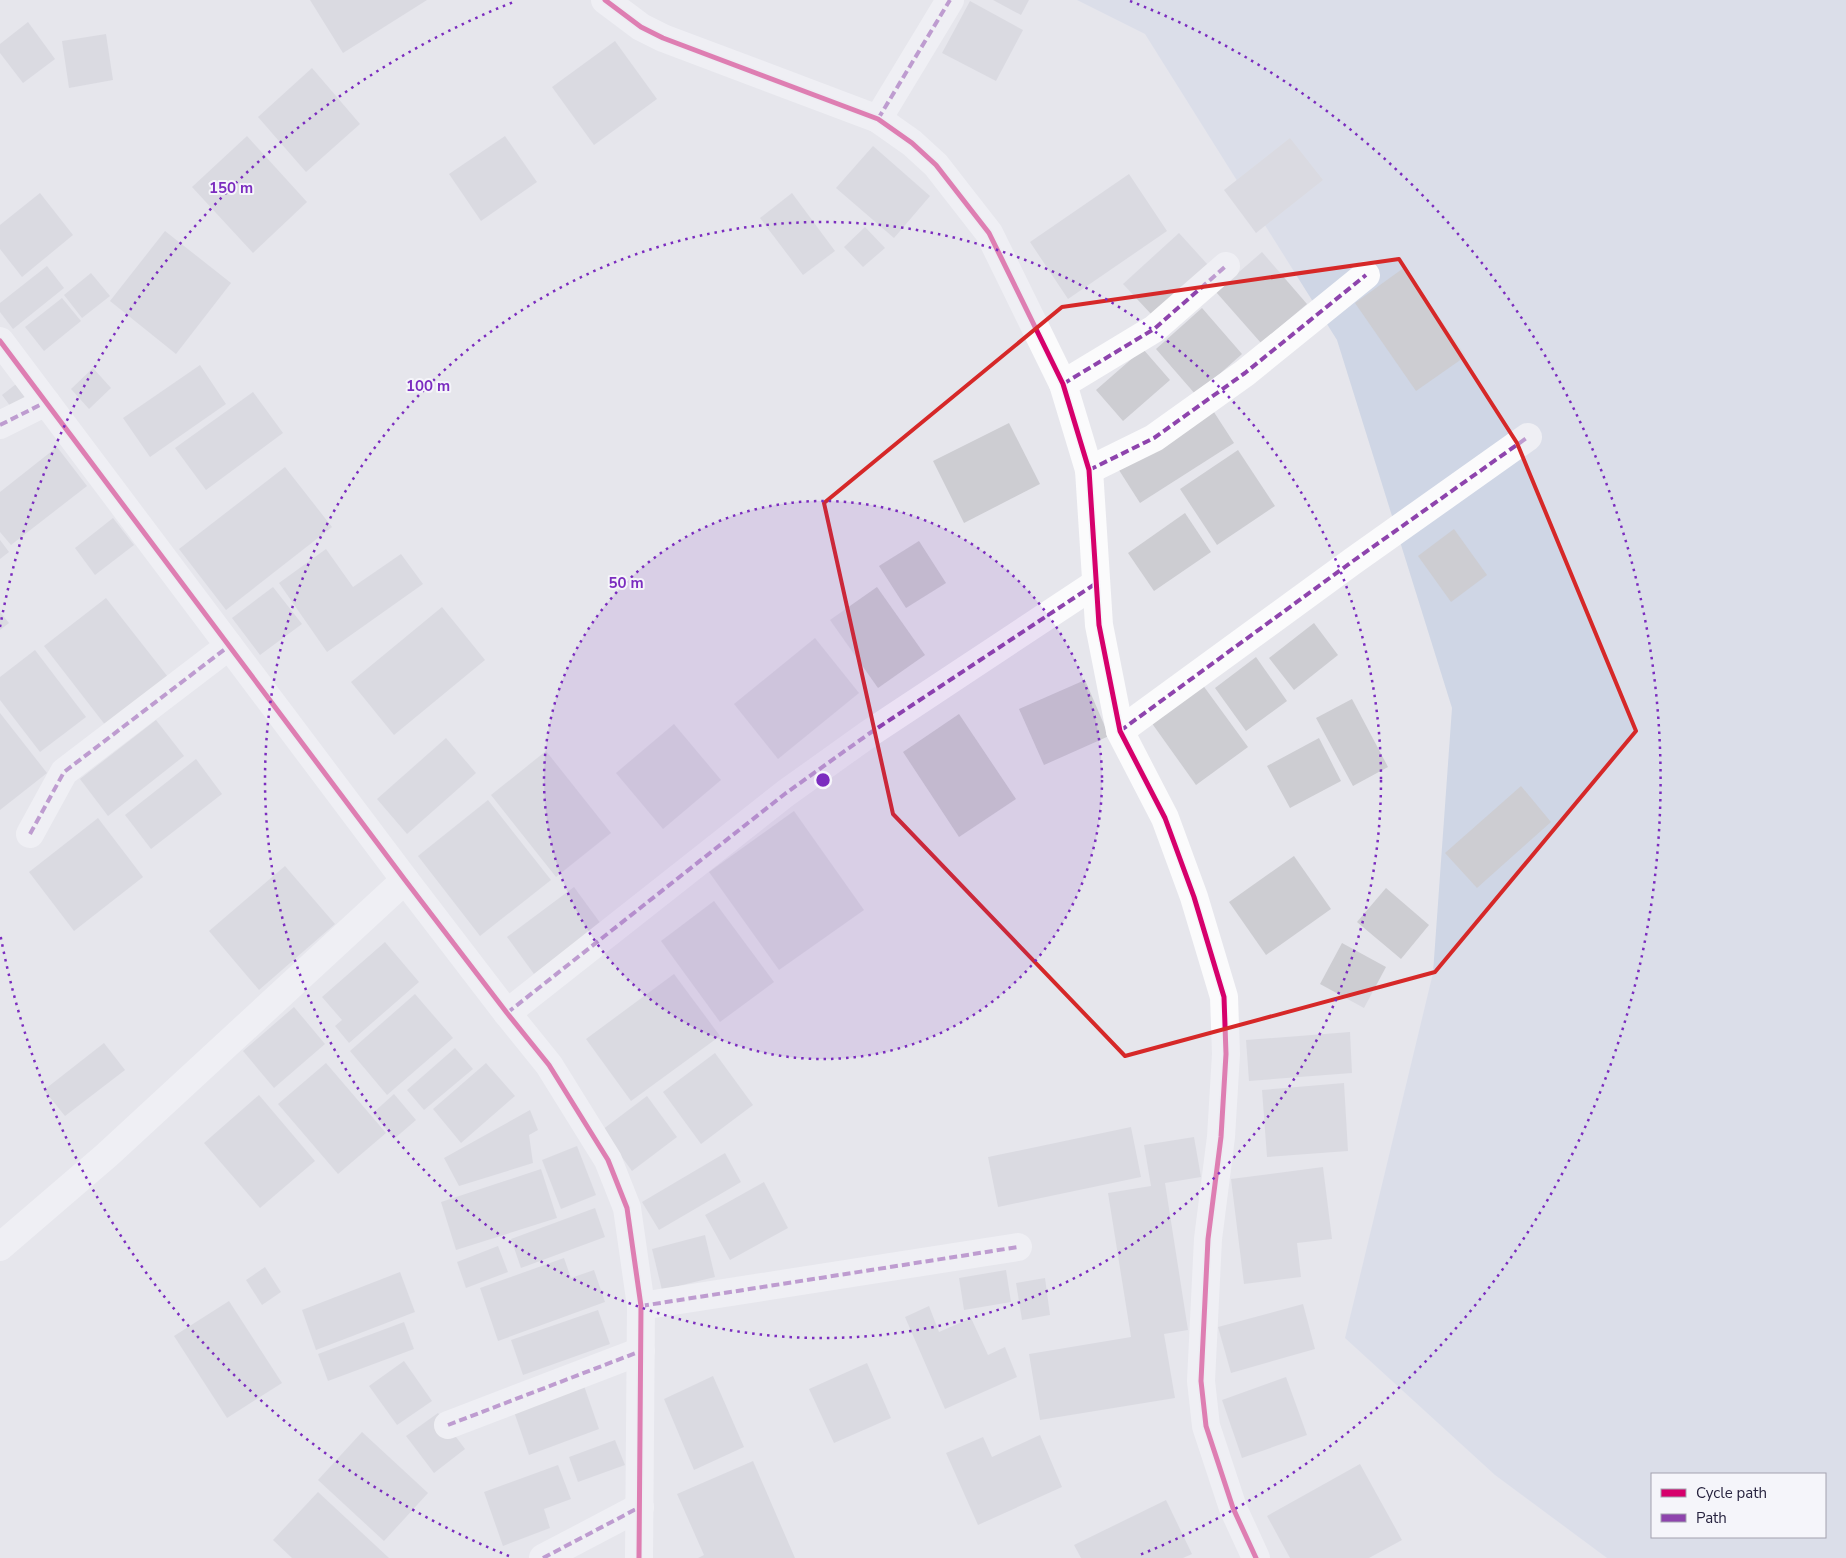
<svg xmlns="http://www.w3.org/2000/svg" width="1846" height="1558" font-family="'Nunito Sans',sans-serif">
	<rect width="100%" height="100%" fill="#e6e6ec"/>
	<path fill="#cfd6e5" fill-rule="evenodd" d="M 1077,0 L 1846,0 L 1846,1558 L 1607,1558 L 1495,1475 L 1345,1338 L 1433,973 L 1452,708 L 1337,340 L 1145,34 ZM 1652,1474 L 1825,1474 L 1825,1537 L 1652,1537 Z"/>
	<g fill="#cdcdd2">
		<polygon points="310,0 427,0 343,53"/>
		<polygon points="993,0 1029,0 1021,15"/>
		<polygon points="970,1 1023,30 996,81 942,53"/>
		<polygon points="28,22 55,59 23,83 0,53 0,44"/>
		<polygon points="106,34 113,80 69,88 62,41"/>
		<polygon points="615,41 657,99 594,145 552,87"/>
		<polygon points="312,68 360,124 306,172 258,117"/>
		<polygon points="247,136 307,202 253,253 192,187"/>
		<polygon points="505,136 537,182 481,221 449,174"/>
		<polygon points="1290,138 1323,180 1256,233 1224,190"/>
		<polygon points="873,146 930,196 894,238 836,188"/>
		<polygon points="1129,174 1167,231 1068,299 1030,242"/>
		<polygon points="40,193 73,235 22,277 0,249 0,225"/>
		<polygon points="792,193 835,251 803,275 760,218"/>
		<polygon points="865,227 885,248 863,267 844,247"/>
		<polygon points="165,231 231,283 176,354 110,301"/>
		<polygon points="1179,233 1208,265 1152,315 1123,284"/>
		<polygon points="1262,252 1307,304 1261,343 1216,292"/>
		<polygon points="47,266 64,288 13,329 0,312 0,303"/>
		<polygon points="1405,267 1466,356 1416,391 1355,303"/>
		<polygon points="91,273 110,296 82,318 64,295"/>
		<polygon points="62,298 81,321 44,351 25,327"/>
		<polygon points="1202,308 1242,354 1196,395 1156,349"/>
		<polygon points="1143,349 1170,380 1123,421 1096,390"/>
		<polygon points="200,365 226,404 150,457 123,418"/>
		<polygon points="93,368 111,388 89,409 71,389"/>
		<polygon points="20,381 32,397 14,411 2,395"/>
		<polygon points="253,392 283,433 206,490 175,448"/>
		<polygon points="1210,406 1234,443 1140,503 1117,467"/>
		<polygon points="1009,423 1040,484 964,523 933,461"/>
		<polygon points="57,447 87,486 11,545 0,532 0,492"/>
		<polygon points="1238,450 1275,506 1217,545 1180,489"/>
		<polygon points="285,467 332,527 226,610 179,549"/>
		<polygon points="1185,513 1211,552 1154,591 1128,553"/>
		<polygon points="113,518 134,545 95,575 75,548"/>
		<polygon points="1454,529 1487,575 1451,602 1418,556"/>
		<polygon points="0,540 9,552 0,559"/>
		<polygon points="919,541 946,583 906,608 879,566"/>
		<polygon points="326,549 353,587 401,554 423,584 327,652 279,583"/>
		<polygon points="273,587 302,624 260,655 232,618"/>
		<polygon points="877,587 925,655 878,688 830,620"/>
		<polygon points="106,598 168,677 106,726 44,646"/>
		<polygon points="442,607 485,660 394,735 351,682"/>
		<polygon points="0,612 9,623 0,630"/>
		<polygon points="1314,623 1338,655 1294,690 1269,658"/>
		<polygon points="815,638 859,693 778,759 734,704"/>
		<polygon points="35,650 86,717 40,752 0,700 0,677"/>
		<polygon points="1256,657 1287,701 1246,731 1215,688"/>
		<polygon points="1085,680 1109,736 1044,765 1019,709"/>
		<polygon points="1202,684 1248,747 1196,785 1151,722"/>
		<polygon points="1352,699 1388,767 1353,786 1316,718"/>
		<polygon points="0,713 47,773 0,810"/>
		<polygon points="959,714 1016,799 959,837 903,752"/>
		<polygon points="156,720 184,756 108,816 80,779"/>
		<polygon points="674,724 721,780 663,829 616,773"/>
		<polygon points="446,738 476,773 407,834 377,799"/>
		<polygon points="1319,738 1341,781 1290,808 1267,766"/>
		<polygon points="546,751 611,833 556,877 491,795"/>
		<polygon points="196,759 222,794 151,849 125,815"/>
		<polygon points="1521,786 1551,822 1477,888 1445,853"/>
		<polygon points="488,800 551,880 480,936 418,856"/>
		<polygon points="794,811 864,910 779,970 709,872"/>
		<polygon points="98,818 143,877 74,931 29,872"/>
		<polygon points="1294,856 1331,909 1266,955 1229,902"/>
		<polygon points="285,866 335,924 259,990 209,931"/>
		<polygon points="574,887 601,924 534,974 507,937"/>
		<polygon points="1386,888 1429,925 1401,959 1357,922"/>
		<polygon points="714,901 774,982 720,1022 661,941"/>
		<polygon points="385,942 419,982 349,1043 335,1026 342,1020 322,997"/>
		<polygon points="1342,943 1386,967 1364,1008 1320,984"/>
		<polygon points="674,974 720,1036 631,1101 586,1039"/>
		<polygon points="415,994 453,1038 387,1095 350,1051"/>
		<polygon points="294,1007 325,1044 274,1088 243,1051"/>
		<polygon points="1350,1032 1352,1073 1249,1081 1246,1040"/>
		<polygon points="104,1043 125,1070 65,1116 44,1090"/>
		<polygon points="455,1048 473,1069 424,1110 407,1090"/>
		<polygon points="715,1053 753,1105 701,1144 663,1092"/>
		<polygon points="326,1063 386,1133 338,1174 278,1104"/>
		<polygon points="486,1063 515,1096 461,1143 433,1109"/>
		<polygon points="1344,1083 1348,1151 1267,1157 1262,1090"/>
		<polygon points="394,1094 416,1120 394,1139 373,1113"/>
		<polygon points="259,1095 315,1161 260,1208 204,1143"/>
		<polygon points="647,1096 677,1137 632,1171 602,1130"/>
		<polygon points="530,1110 538,1130 529,1135 533,1163 459,1186 444,1158"/>
		<polygon points="1131,1127 1141,1177 998,1207 988,1157"/>
		<polygon points="1194,1137 1201,1177 1165,1183 1188,1330 1164,1334 1175,1398 1040,1420 1029,1354 1131,1337 1108,1193 1151,1186 1144,1145"/>
		<polygon points="577,1146 596,1195 561,1209 542,1160"/>
		<polygon points="725,1153 741,1182 659,1230 642,1202"/>
		<polygon points="1323,1167 1332,1239 1297,1243 1301,1277 1244,1284 1231,1179"/>
		<polygon points="541,1169 557,1218 456,1250 441,1202"/>
		<polygon points="764,1182 788,1228 730,1260 705,1215"/>
		<polygon points="595,1208 605,1237 521,1268 511,1239"/>
		<polygon points="705,1235 715,1277 662,1290 652,1249"/>
		<polygon points="498,1246 508,1272 466,1288 457,1262"/>
		<polygon points="564,1258 571,1278 594,1270 605,1302 498,1341 480,1288"/>
		<polygon points="265,1267 281,1292 262,1305 246,1280"/>
		<polygon points="1006,1270 1011,1302 964,1310 959,1278"/>
		<polygon points="400,1272 415,1312 316,1350 302,1310"/>
		<polygon points="1045,1278 1050,1315 1022,1320 1016,1283"/>
		<polygon points="229,1301 282,1383 227,1418 174,1336"/>
		<polygon points="1303,1304 1315,1349 1231,1373 1218,1327"/>
		<polygon points="929,1306 939,1332 971,1318 988,1355 1005,1347 1017,1377 945,1409 905,1317"/>
		<polygon points="598,1310 610,1344 523,1375 511,1340"/>
		<polygon points="404,1322 414,1349 328,1381 318,1354"/>
		<polygon points="404,1361 432,1401 397,1425 369,1386"/>
		<polygon points="867,1363 891,1418 834,1443 809,1389"/>
		<polygon points="713,1376 744,1447 694,1470 664,1399"/>
		<polygon points="1286,1377 1307,1435 1242,1458 1222,1400"/>
		<polygon points="582,1380 599,1429 529,1455 512,1406"/>
		<polygon points="438,1413 465,1449 434,1473 406,1436"/>
		<polygon points="362,1432 428,1493 384,1541 318,1480"/>
		<polygon points="1040,1435 1062,1487 978,1525 946,1453 983,1437 992,1457"/>
		<polygon points="615,1440 625,1465 578,1482 569,1457"/>
		<polygon points="753,1461 795,1558 698,1558 704,1555 677,1494"/>
		<polygon points="1360,1464 1402,1540 1369,1558 1290,1558 1267,1516"/>
		<polygon points="558,1465 571,1499 544,1509 550,1528 503,1546 484,1492"/>
		<polygon points="318,1492 389,1558 292,1558 273,1540"/>
		<polygon points="1166,1500 1192,1554 1183,1558 1081,1558 1074,1545"/>
	</g>
	<g fill="none" stroke-linecap="round" stroke-linejoin="round">
		<g stroke="#fbfbfc" stroke-width="28">
			<polyline points="605,0 641,27 663,38 878,119 912,143 936,165 989,233 1063,384 1089,470 1099,625 1120,731 1165,818 1194,897 1224,997 1226,1054 1221,1137 1208,1239 1201,1381 1206,1426 1233,1508 1256,1558"/>
			<polyline points="878,119 950,0"/>
			<polyline points="1063,384 1154,329 1226,266"/>
			<polyline points="0,425 46,402"/>
			<polyline points="1089,470 1154,438 1245,373 1366,275"/>
			<polyline points="1120,731 1353,561 1528,437"/>
			<polyline points="30,834 64,772 229,646"/>
			<polyline points="507,1013 786,793 870,733 1095,584"/>
			<polyline points="0,1247 107,1155 405,880"/>
			<polyline points="641,1306 1018,1247"/>
			<polyline points="448,1425 641,1351"/>
			<polyline points="543,1558 640,1507"/>
		</g>
		<polyline stroke="#fbfbfc" stroke-width="28" points="0,341 405,880 507,1013 549,1065 608,1160 627,1208 641,1306 639,1558"/>
		<g stroke="#8e44ad" stroke-width="4" stroke-dasharray="8 4" stroke-linecap="butt">
			<polyline points="878,119 950,0"/>
			<polyline points="1063,384 1154,329 1226,266"/>
			<polyline points="0,425 46,402"/>
			<polyline points="1089,470 1154,438 1245,373 1366,275"/>
			<polyline points="1120,731 1353,561 1528,437"/>
			<polyline points="30,834 64,772 229,646"/>
			<polyline points="507,1013 786,793 870,733 1095,584"/>
			<polyline points="641,1306 1018,1247"/>
			<polyline points="448,1425 641,1351"/>
			<polyline points="543,1558 640,1507"/>
		</g>
		<defs>
			<g id="cycleway">
				<polyline points="605,0 641,27 663,38 878,119 912,143 936,165 989,233 1063,384 1089,470 1099,625 1120,731 1165,818 1194,897 1224,997 1226,1054 1221,1137 1208,1239 1201,1381 1206,1426 1233,1508 1256,1558"/>
				<polyline points="0,341 405,880 507,1013 549,1065 608,1160 627,1208 641,1306 639,1558"/>
			</g>
		</defs>
		<use href="#cycleway" stroke="#f5f5fa" stroke-width="8"/>
		<use href="#cycleway" stroke="#d6006c" stroke-width="5"/>
	</g>
	<path d="M0 0H1846V1558H0ZM 1399,259 L 1517,443 L 1636,731 L 1435,972 L 1125,1056 L 893,814 L 824,503 L 1062,307 Z" fill="#e6e6ec" fill-opacity=".55" fill-rule="evenodd"/>
	<path fill="none" stroke="#d62828" stroke-width="4" stroke-linejoin="round" d="M 1399,259 L 1517,443 L 1636,731 L 1435,972 L 1125,1056 L 893,814 L 824,503 L 1062,307 Z"/>
	<circle cx="823" cy="780" r="279" fill="#7b2cbf" fill-opacity=".12"/>
	<g fill="none" stroke="#7b2cbf" stroke-width="2.5" stroke-dasharray="2.5 5">
		<circle cx="823" cy="780" r="279"/>
		<circle cx="823" cy="780" r="558"/>
		<path d="M509 1556A837 837 0 0 1 0 933M0 627A837 837 0 0 1 516 1M1130 1A837 837 0 0 1 1137 1556"/>
	</g>
	<circle cx="823" cy="780" r="8" fill="#7b2cbf" stroke="#f5f5fa" stroke-width="2.5"/>
	<g font-size="15" text-anchor="middle" font-weight="bold" fill="#7b2cbf" stroke="#f5f5fa" stroke-width="4" stroke-linejoin="round" paint-order="stroke">
		<text x="231" y="193">150 m</text>
		<text x="428" y="391">100 m</text>
		<text x="626" y="588">50 m</text>
	</g>
	<rect x="1651" y="1473" width="175" height="65" fill="#f5f5fa" stroke="#a3a1af"/>
	<rect x="1661" y="1489" width="25" height="8" fill="#d6006c" stroke="#a3a1af"/>
	<text x="1696" y="1498" font-size="15" fill="#27233f">Cycle path</text>
	<rect x="1661" y="1514" width="25" height="8" fill="#8e44ad" stroke="#a3a1af"/>
	<text x="1696" y="1523" font-size="15" fill="#27233f">Path</text>
</svg>
